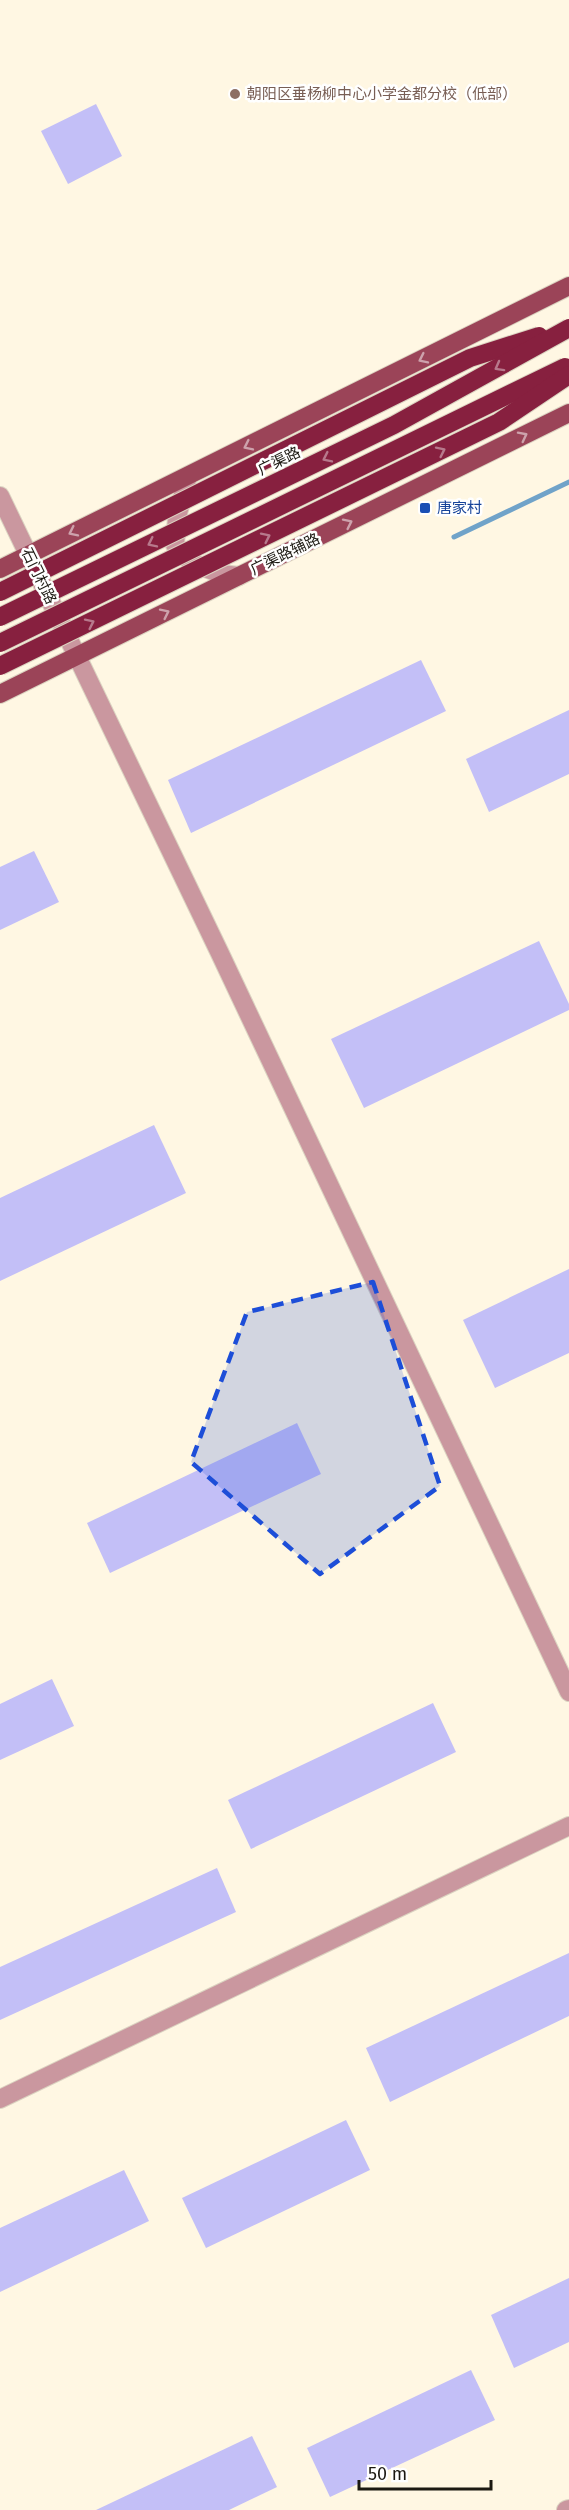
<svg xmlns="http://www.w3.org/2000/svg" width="569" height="2510" font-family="'Fira Sans','Noto Sans SC',sans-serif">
	<rect width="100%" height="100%" fill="#fff7e3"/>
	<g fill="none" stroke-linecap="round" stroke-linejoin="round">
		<polyline stroke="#70a3c9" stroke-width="5" points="454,537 569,482"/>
	</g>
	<g fill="#c3bff7">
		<polygon points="96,104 122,156 68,184 41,131"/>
		<polygon points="421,660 446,711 191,833 168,780"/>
		<polygon points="569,710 569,774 489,812 466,759"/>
		<polygon points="34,851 59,902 0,930 0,867"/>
		<polygon points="539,941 569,1004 569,1010 364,1108 331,1039"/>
		<polygon points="154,1125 186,1193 0,1281 0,1198"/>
		<polygon points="569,1269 569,1353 495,1388 463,1320"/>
		<polygon points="297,1423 321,1474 110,1573 87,1523"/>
		<polygon points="52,1679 74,1726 0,1760 0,1704"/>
		<polygon points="433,1703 456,1752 251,1849 228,1800"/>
		<polygon points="217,1868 236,1912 0,2020 0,1967"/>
		<polygon points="569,1953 569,2016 390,2102 366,2048"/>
		<polygon points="346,2120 370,2170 206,2248 182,2198"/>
		<polygon points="124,2170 149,2221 0,2292 0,2228"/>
		<polygon points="569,2278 569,2342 514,2368 491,2315"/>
		<polygon points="471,2370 495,2420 330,2497 307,2448"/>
		<polygon points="252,2436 277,2487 229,2510 96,2510"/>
	</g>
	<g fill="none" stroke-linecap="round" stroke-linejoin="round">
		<defs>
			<g id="minor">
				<polyline points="188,476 177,517 175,545 192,563 221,574 239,576"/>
				<path d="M 0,496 C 193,893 381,1293 569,1692"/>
				<polyline points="0,2099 569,1826"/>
				<polyline points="566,2510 569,2509"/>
			</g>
			<g id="major">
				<polyline points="0,569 569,286"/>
				<polyline points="0,694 569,413"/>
			</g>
		</defs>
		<use href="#minor" stroke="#dbd3c1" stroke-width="20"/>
		<use href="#major" stroke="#dbd3c1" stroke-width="20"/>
		<use href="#minor" stroke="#ca979f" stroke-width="18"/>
		<use href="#major" stroke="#9b4458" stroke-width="18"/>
		<defs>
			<g id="highway-bridge">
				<polyline points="0,592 470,358 539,336"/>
				<polyline points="0,617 394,425 569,328"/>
				<polyline points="0,643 565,367"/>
				<polyline points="0,666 499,422 569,375"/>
			</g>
		</defs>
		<use href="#highway-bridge" stroke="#dbd3c1" stroke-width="20" stroke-linecap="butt"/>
		<use href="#highway-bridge" stroke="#87203f" stroke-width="18"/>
	</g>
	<defs><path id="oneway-chevron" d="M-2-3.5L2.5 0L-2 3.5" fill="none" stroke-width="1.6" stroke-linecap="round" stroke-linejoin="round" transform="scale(1.5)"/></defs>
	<g stroke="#cda2ac">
		<use href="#oneway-chevron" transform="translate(423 359) rotate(154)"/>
		<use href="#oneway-chevron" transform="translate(523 436) rotate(-27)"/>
		<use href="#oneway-chevron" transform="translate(248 446) rotate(154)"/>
		<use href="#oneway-chevron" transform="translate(348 523) rotate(-26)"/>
		<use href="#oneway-chevron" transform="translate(73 532) rotate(154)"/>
		<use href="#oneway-chevron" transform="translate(165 613) rotate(-26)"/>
	</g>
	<g stroke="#b7798c">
		<use href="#oneway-chevron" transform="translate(499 367) rotate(151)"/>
		<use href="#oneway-chevron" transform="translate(441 451) rotate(-26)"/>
		<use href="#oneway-chevron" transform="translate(327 458) rotate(154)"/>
		<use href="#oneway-chevron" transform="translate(266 537) rotate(-26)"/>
		<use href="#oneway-chevron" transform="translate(152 543) rotate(154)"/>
		<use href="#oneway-chevron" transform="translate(90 623) rotate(-26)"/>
	</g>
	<path fill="#1d4ed8" fill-opacity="0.2" stroke="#1d4ed8" stroke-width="4.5" stroke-dasharray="12 8" stroke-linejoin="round" d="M 373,1282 L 440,1486 L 320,1574 L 191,1462 L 247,1312 Z"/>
	<circle fill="#8d6e63" stroke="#fff" stroke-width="2" cx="235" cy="94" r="6"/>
	<rect fill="#1a4fb4" stroke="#fff" stroke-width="2" x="419" y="502" width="12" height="12" rx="3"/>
	<g text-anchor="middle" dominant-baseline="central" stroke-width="5" stroke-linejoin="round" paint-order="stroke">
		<g font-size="15" fill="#785e54" stroke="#fff" text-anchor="start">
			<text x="247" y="94">朝阳区垂杨柳中心小学金都分校（低部）</text>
		</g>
		<g font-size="15" fill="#1b1811" stroke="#fff">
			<text transform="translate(279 461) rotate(-26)">广渠路</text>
			<text transform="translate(285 554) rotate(-26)">广渠路辅路</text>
			<text transform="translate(39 576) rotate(64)">石门村路</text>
		</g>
		<g font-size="15" fill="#164399" stroke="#fff" text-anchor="start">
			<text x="437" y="508">唐家村</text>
		</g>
	</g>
	<path d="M359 2480v9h132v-9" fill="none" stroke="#1b1811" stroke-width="3"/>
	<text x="368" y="2480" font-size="18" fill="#1b1811" stroke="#ffffff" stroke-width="4.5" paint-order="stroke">50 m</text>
</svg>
